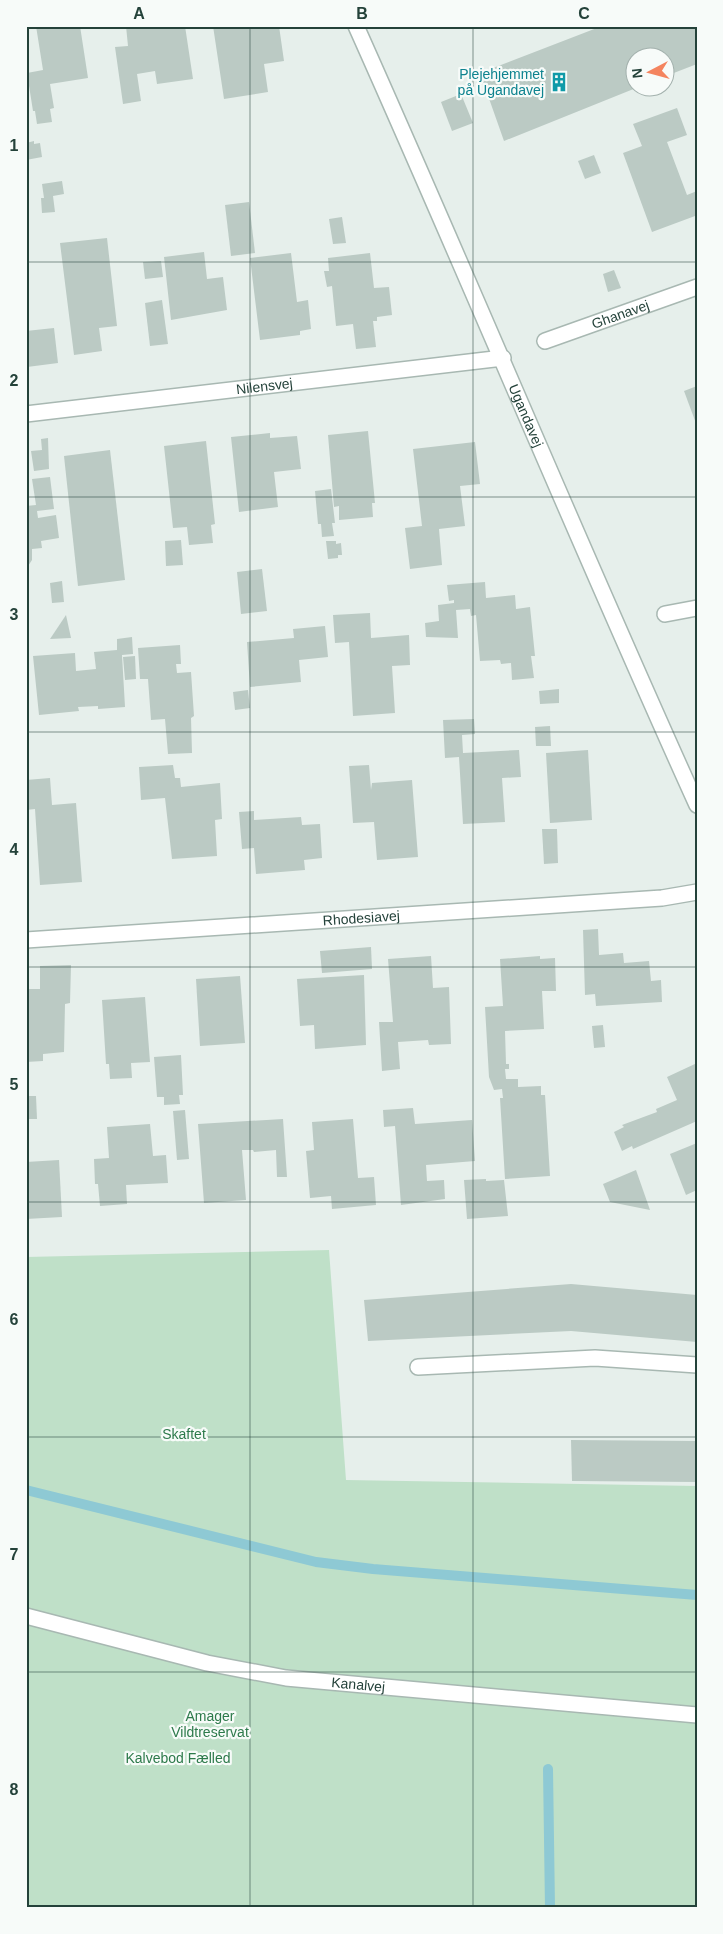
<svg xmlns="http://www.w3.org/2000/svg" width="723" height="1934" font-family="Helvetica,sans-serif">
	<rect width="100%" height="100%" fill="#e6efeb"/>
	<polygon fill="#bfe0c8" points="329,1250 346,1480 697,1486 697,1908 26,1908 26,1257"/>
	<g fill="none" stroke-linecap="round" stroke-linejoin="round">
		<g stroke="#8ec9d4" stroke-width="10">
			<polyline points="26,1490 316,1562 373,1569 697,1595"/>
			<polyline points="548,1769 550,1908"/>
		</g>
	</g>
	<g fill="#bbcac4">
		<polygon points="36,26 80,26 88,78 50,84 54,108 50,109 52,122 37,124 35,111 33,111 27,73 43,70"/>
		<polygon points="126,26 185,26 193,79 157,84 155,71 137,74 141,101 123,104 115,47 128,46"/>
		<polygon points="213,26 279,26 284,61 264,64 268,92 224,99"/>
		<polygon points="602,26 697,26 697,64 666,76 666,58 636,58 636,88 504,141 480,73"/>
		<polygon points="461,94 473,123 452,131 441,102"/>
		<polygon points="677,108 687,135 667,142 687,195 697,191 697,220 695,216 652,232 623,153 642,146 633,124"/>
		<polygon points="34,141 34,144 40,143 42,157 26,160 26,143"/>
		<polygon points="594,155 601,173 585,179 578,161"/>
		<polygon points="62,181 64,194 53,196 55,212 42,213 41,198 44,198 42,184"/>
		<polygon points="249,202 255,253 231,256 225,205"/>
		<polygon points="342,217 346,243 333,244 329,219"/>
		<polygon points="107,238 117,326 99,328 102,351 74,355 60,243"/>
		<polygon points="204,252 207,279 223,277 227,310 171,320 164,257"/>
		<polygon points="291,253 297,302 308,300 311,329 300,331 300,335 260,340 250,258"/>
		<polygon points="370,253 374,288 389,287 392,315 377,317 377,321 373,321 376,347 356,349 353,324 336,326 332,286 327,287 324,271 329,271 328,258"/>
		<polygon points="161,261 163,277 145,279 143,262"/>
		<polygon points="614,270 621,288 608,292 603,274"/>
		<polygon points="162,300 168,344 150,346 145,303"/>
		<polygon points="54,328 58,363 27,367 26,331"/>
		<polygon points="697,386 697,426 684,391"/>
		<polygon points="368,431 375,503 372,503 373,517 339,520 339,506 334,507 328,435"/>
		<polygon points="270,433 270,438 297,436 301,469 274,472 278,507 239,512 231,437"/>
		<polygon points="48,438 49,469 34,471 31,451 42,450 41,439"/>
		<polygon points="206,441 215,524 211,525 213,543 189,545 187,527 173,528 164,446"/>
		<polygon points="475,442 480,484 460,486 465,526 439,529 442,565 410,569 405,528 422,526 413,449"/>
		<polygon points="110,450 125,580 78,586 64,456"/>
		<polygon points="50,477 54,509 37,511 38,518 56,515 59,538 41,541 42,548 32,549 32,560 26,569 26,506 36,505 32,479"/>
		<polygon points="331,489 335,523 332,523 334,536 322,537 321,524 318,524 315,491"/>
		<polygon points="181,540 183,565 166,566 165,541"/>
		<polygon points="326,541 336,541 336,544 341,543 342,555 338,555 338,558 328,559"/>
		<polygon points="262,569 267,611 241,614 237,572"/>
		<polygon points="62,581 64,602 52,603 50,583"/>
		<polygon points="485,582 486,598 515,595 516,609 530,607 535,656 531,656 534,678 512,680 511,663 501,664 500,660 480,661 476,615 471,616 470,609 456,610 458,638 426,637 425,623 439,621 438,605 454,603 454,600 449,601 447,585"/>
		<polygon points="370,613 371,638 409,635 410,665 392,666 395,713 353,716 349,642 335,643 333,615"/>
		<polygon points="66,615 71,638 50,639"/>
		<polygon points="325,626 328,657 299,660 301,682 250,687 247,642 294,638 293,629"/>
		<polygon points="132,637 133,654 122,655 125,707 98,709 98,706 78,707 79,711 39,715 33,656 75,653 76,671 96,669 94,652 117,650 117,639"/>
		<polygon points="180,645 181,664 176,664 177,673 191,672 194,716 191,718 192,753 168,754 165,719 151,720 148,679 140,679 138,648"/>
		<polygon points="135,656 136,679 125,680 123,657"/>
		<polygon points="559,689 559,703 540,704 539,691"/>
		<polygon points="248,690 250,708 235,710 233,692"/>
		<polygon points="474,719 475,734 462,735 463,753 519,750 521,777 502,778 505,822 463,824 459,757 445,758 443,720"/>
		<polygon points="550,726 551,746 536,746 535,727"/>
		<polygon points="588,750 592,820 550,823 546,753"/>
		<polygon points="173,765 175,778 180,778 181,787 220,783 222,819 215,820 217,856 172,859 165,798 141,800 139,767"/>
		<polygon points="369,765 371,790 372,783 412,780 418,857 377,860 374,822 353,823 349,766"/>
		<polygon points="50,778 52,805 76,803 82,882 40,885 35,809 26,810 26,780"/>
		<polygon points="254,811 254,820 301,817 302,825 320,824 322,858 304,860 305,870 256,874 254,848 242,849 239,812"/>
		<polygon points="542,829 557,829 558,863 544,864"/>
		<polygon points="598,929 599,955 623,953 624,963 649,961 651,981 661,980 662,1002 596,1006 595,994 585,995 583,930"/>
		<polygon points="371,947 372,969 322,973 320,951"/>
		<polygon points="431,956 433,988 449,987 451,1044 429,1045 428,1040 398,1042 400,1069 382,1071 379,1022 393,1022 388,959"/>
		<polygon points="540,956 540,959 555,958 556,991 542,991 544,1029 505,1031 506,1064 509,1064 509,1069 505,1069 506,1079 518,1079 518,1087 541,1086 541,1095 545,1095 550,1176 505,1179 500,1098 503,1098 502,1089 494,1090 489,1077 485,1007 503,1006 500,959"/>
		<polygon points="71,965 70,1003 65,1004 64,1052 43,1054 43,1061 26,1062 26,989 40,989 40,966"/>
		<polygon points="364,975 366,1045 315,1049 314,1025 300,1026 297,979"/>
		<polygon points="240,976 245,1043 200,1046 196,979"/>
		<polygon points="145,997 150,1062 131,1063 132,1078 110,1079 109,1064 106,1064 102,1000"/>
		<polygon points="603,1025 605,1047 594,1048 592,1026"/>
		<polygon points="181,1055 183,1095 179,1095 180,1104 164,1105 164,1097 157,1097 154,1057"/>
		<polygon points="697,1063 697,1121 633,1149 632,1146 622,1151 614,1132 624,1127 622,1125 657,1112 656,1109 677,1100 667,1077"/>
		<polygon points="26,1096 36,1096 37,1119 26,1119"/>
		<polygon points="413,1108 415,1124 472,1120 475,1161 426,1165 427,1181 444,1180 445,1199 401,1205 395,1126 384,1127 383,1110"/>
		<polygon points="185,1110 189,1159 177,1160 173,1111"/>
		<polygon points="283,1119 287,1177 277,1177 276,1150 254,1152 253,1150 242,1150 246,1200 204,1203 198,1124"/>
		<polygon points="353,1119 358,1178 374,1177 376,1205 332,1209 331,1196 310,1198 306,1151 314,1150 312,1122"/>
		<polygon points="150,1124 153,1156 166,1155 168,1183 126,1185 127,1204 100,1206 98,1184 95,1184 94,1159 109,1158 107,1127"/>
		<polygon points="697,1143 697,1190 686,1195 670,1154"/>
		<polygon points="59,1160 62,1217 26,1219 26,1162"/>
		<polygon points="636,1170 650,1210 610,1202 603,1184"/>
		<polygon points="486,1179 486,1181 504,1180 508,1216 467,1219 464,1180"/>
		<polygon points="571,1284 697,1295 697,1342 571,1331 368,1341 364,1300"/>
		<polygon points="571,1440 697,1441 697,1482 572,1481"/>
	</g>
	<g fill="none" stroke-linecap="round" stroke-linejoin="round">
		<defs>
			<g id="minor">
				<path id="s1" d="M 356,26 C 472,285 580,547 697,805"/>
				<path id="s2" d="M 545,341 L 697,287"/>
				<path id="s3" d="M 26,414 L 503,358"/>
				<polyline points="665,614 697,608"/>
				<path id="s4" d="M 26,940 L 662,898 L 697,892"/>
				<polyline points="418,1367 595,1358 697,1365"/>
				<path id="s5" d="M 26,1616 L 207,1663 L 286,1678 L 697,1715"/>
			</g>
		</defs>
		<use href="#minor" stroke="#a8b8b2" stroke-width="18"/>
		<use href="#minor" stroke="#fff" stroke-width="15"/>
	</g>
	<path fill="none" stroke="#24423a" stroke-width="1" stroke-opacity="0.55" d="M 250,26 L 250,1908M 473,26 L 473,1908M 26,262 L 697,262M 26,497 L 697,497M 26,732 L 697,732M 26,967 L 697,967M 26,1202 L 697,1202M 26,1437 L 697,1437M 26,1672 L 697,1672"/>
	<defs>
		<symbol id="building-bare" viewBox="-9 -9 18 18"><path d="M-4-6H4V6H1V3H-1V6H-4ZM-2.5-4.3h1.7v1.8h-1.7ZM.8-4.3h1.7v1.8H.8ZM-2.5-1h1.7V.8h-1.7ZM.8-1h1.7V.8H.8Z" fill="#0f9aa8" stroke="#f7fbf9" stroke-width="2.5" paint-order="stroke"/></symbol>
	</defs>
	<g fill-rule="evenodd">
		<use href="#building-bare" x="545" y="68" width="28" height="28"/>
	</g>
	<g text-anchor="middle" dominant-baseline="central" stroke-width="4.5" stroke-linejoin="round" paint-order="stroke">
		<g font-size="14" fill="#0d838f" stroke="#f7fbf9" text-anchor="end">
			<text x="544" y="74">Plejehjemmet<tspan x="544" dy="16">på Ugandavej</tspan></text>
		</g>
		<g font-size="14" fill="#24423a" stroke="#f7fbf9">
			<text stroke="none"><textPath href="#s2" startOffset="80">Ghanavej</textPath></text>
			<text stroke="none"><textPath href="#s3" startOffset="240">Nilensvej</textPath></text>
			<text stroke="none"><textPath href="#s1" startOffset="425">Ugandavej</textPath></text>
			<text stroke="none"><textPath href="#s4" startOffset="336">Rhodesiavej</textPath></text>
			<text stroke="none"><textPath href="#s5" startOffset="340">Kanalvej</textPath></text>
		</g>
		<g font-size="14" fill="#2d7a4b" stroke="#f7fbf9">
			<text x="184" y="1434">Skaftet</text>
			<text x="210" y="1716">Amager<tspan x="210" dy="16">Vildtreservat</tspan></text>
			<text x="178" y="1758">Kalvebod Fælled</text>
		</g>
	</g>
	<rect width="723" height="1934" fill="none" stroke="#f7fbf9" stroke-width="55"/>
	<g transform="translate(650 72) rotate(264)"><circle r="24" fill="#f7fbf9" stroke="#a3b1ad"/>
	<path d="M0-4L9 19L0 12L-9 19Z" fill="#f4845f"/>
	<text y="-8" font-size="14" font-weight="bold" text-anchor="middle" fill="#24423a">N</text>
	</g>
	<rect x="28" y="28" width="668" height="1878" fill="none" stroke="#24423a" stroke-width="2"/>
	<g font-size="16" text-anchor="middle" font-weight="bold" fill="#24423a">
		<text x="139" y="19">A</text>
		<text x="362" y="19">B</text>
		<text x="584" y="19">C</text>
		<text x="14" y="151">1</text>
		<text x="14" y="386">2</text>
		<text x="14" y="620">3</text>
		<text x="14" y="855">4</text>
		<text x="14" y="1090">5</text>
		<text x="14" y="1325">6</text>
		<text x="14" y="1560">7</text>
		<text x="14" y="1795">8</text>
	</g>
</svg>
